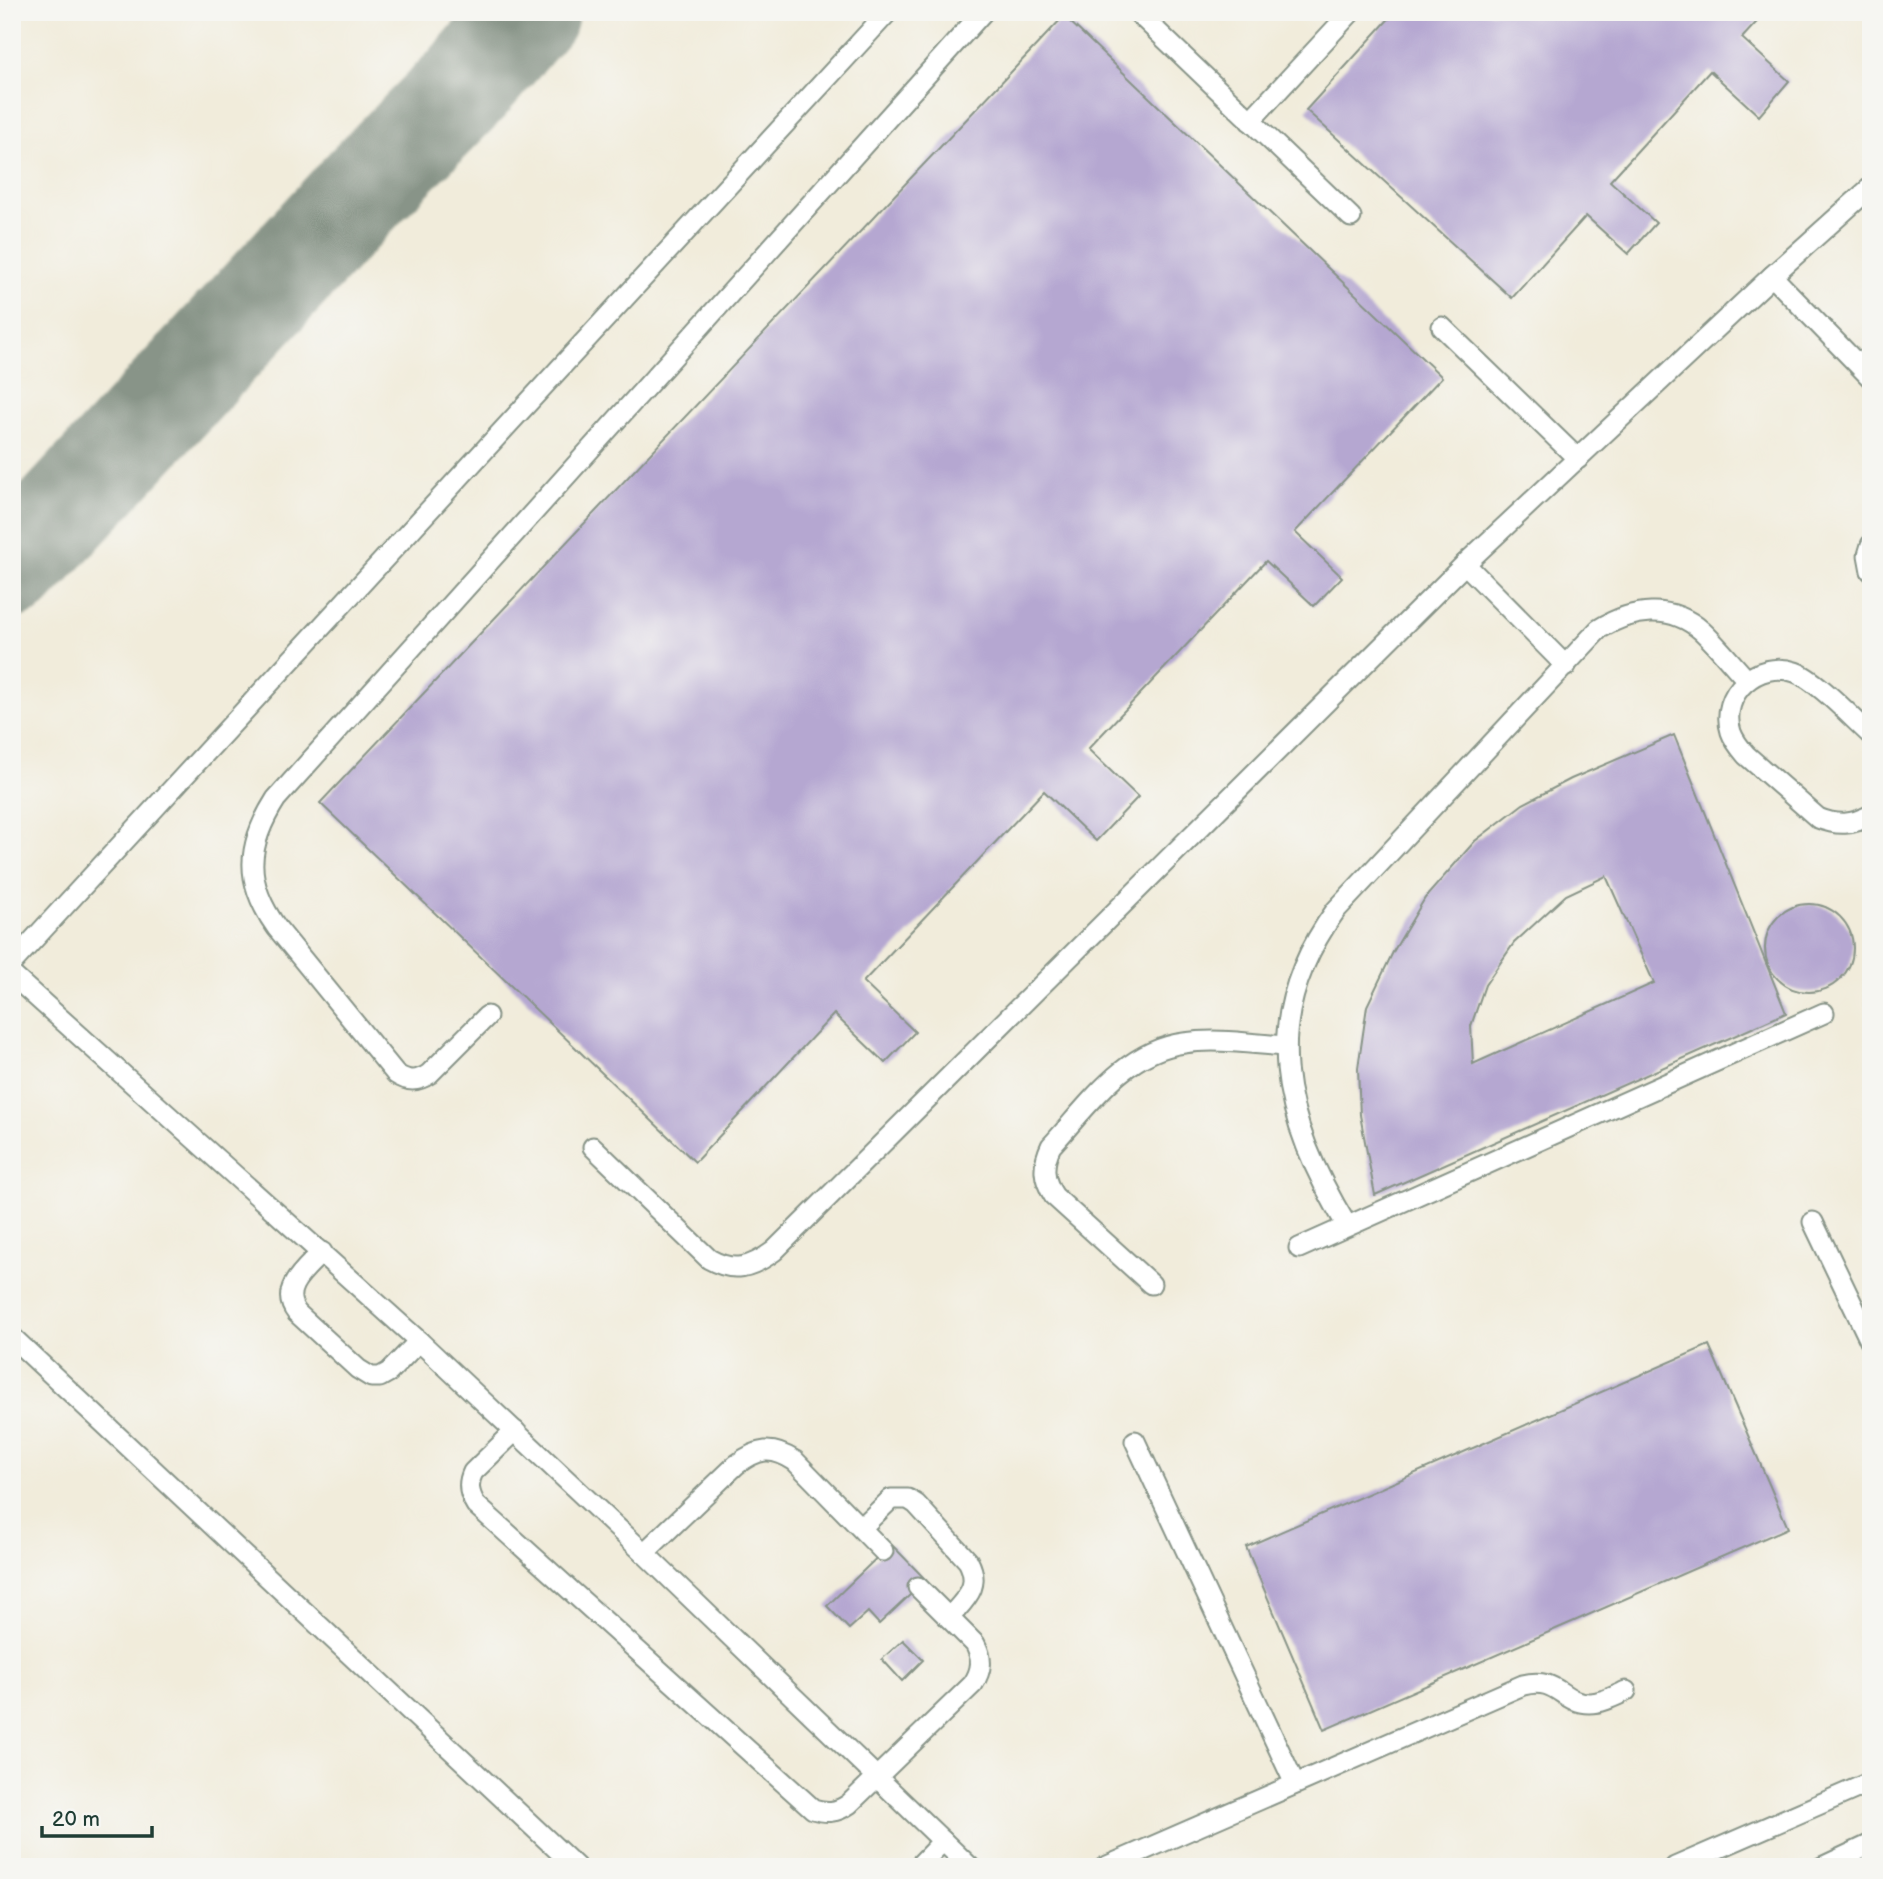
<svg xmlns="http://www.w3.org/2000/svg" width="1883" height="1879" font-family="'Balsamiq Sans',sans-serif">
	<rect width="100%" height="100%" fill="#f6f6f2"/>
	<filter id="ink" filterUnits="userSpaceOnUse"><feTurbulence type="fractalNoise" baseFrequency=".0143" numOctaves="2"/><feDisplacementMap in="SourceGraphic" scale="14" xChannelSelector="R" yChannelSelector="G"/><feConvolveMatrix kernelMatrix="1 2 1 2 8 2 1 2 1" color-interpolation-filters="sRGB"/></filter>
	<filter id="wash" filterUnits="userSpaceOnUse"><feTurbulence type="fractalNoise" baseFrequency=".00686" numOctaves="4" result="noise"/><feDisplacementMap in="SourceGraphic" scale="28" xChannelSelector="R" yChannelSelector="G"/><feGaussianBlur stdDeviation="1.57" result="paint"/><feColorMatrix in="noise" values="0 0 0 0 0 0 0 0 0 0 0 0 0 0 0 0 0 1.4 0 .05"/><feComposite in="paint" operator="in"/></filter>
	<g filter="url(#wash)">
		<rect width="100%" height="100%" fill="#f1ecdb"/>
		<g fill="none" stroke-linecap="round" stroke-linejoin="round">
			<polyline stroke="#889488" stroke-width="100" points="12,568 367,185 466,85 529,12"/>
		</g>
		<g id="blocks">
			<g fill="#b5a7d1" fill-rule="evenodd">
				<polygon points="1395,12 1766,12 1742,38 1789,81 1759,116 1710,71 1610,181 1656,223 1628,254 1586,216 1512,298 1306,110"/>
				<polygon points="1064,16 1442,377 1295,532 1342,577 1314,606 1266,561 1088,749 1138,797 1096,841 1044,791 863,982 915,1032 885,1063 834,1014 695,1162 320,803"/>
				<path d="M 1674,735 L 1786,1013 L 1375,1195 L 1360,1115 L 1358,1068 L 1367,1006 L 1393,952 L 1425,898 L 1475,841 L 1523,804 L 1571,779 ZM 1606,876 L 1654,983 L 1473,1064 L 1471,1026 L 1485,985 L 1514,943 L 1566,895 Z"/>
				<circle cx="1809" cy="948" r="44"/>
				<polygon points="1709,1345 1788,1528 1324,1730 1246,1547"/>
				<polygon points="891,1544 926,1580 879,1624 868,1612 849,1629 827,1606"/>
				<polygon points="903,1640 923,1660 902,1681 882,1659"/>
			</g>
		</g>
	</g>
	<g filter="url(#ink)">
		<use href="#blocks" fill-opacity="0" stroke="#889488" stroke-width="2"/>
		<g fill="none" stroke-linecap="round" stroke-linejoin="round">
			<defs>
				<g id="lane">
					<polyline points="1137,12 1351,217"/>
					<polyline points="1250,121 1351,12"/>
					<polyline points="1772,276 1871,378"/>
					<polyline points="1442,327 1578,459"/>
					<polyline points="1871,545 1868,555 1871,571"/>
					<polyline points="1465,564 1566,666"/>
					<path d="M 1871,735 C 1853,719 1816,679 1795,672 C 1758,659 1719,694 1731,732 C 1734,741 1740,748 1746,755 L 1818,818 C 1838,826 1852,825 1871,815"/>
					<polyline points="12,963 888,12"/>
					<polyline points="12,975 419,1341 644,1553 970,1867"/>
					<path d="M 487,1016 L 429,1074 C 417,1082 408,1082 396,1074 L 277,928 C 244,882 246,846 276,799 L 983,12"/>
					<path d="M 593,1147 L 709,1259 C 734,1273 751,1268 774,1251 L 1465,564 L 1772,276 L 1871,187"/>
					<polyline points="1813,1222 1871,1343"/>
					<path d="M 1347,1226 C 1282,1118 1256,1020 1336,910 L 1599,629 C 1632,609 1671,603 1702,631 C 1718,646 1732,664 1747,680"/>
					<polyline points="1299,1248 1824,1013"/>
					<path d="M 322,1252 C 306,1269 278,1289 297,1313 L 358,1369 L 371,1377 L 380,1377 L 389,1372 L 419,1341"/>
					<path d="M 1151,1284 L 1054,1196 C 1043,1179 1042,1165 1051,1146 C 1089,1105 1124,1051 1184,1043 C 1217,1038 1252,1044 1286,1046"/>
					<polyline points="12,1337 576,1867"/>
					<path d="M 515,1431 L 473,1472 C 467,1484 469,1494 476,1505 L 813,1809 C 827,1813 836,1813 849,1804 L 973,1684 C 982,1670 983,1659 975,1644 L 918,1587"/>
					<polyline points="1135,1441 1295,1784"/>
					<path d="M 861,1528 L 891,1499 L 908,1499 L 916,1504 L 968,1561 C 982,1587 965,1599 949,1618"/>
					<path d="M 644,1553 L 736,1465 C 758,1448 772,1446 795,1461 L 883,1551"/>
					<polyline points="918,1867 943,1841"/>
					<path d="M 1105,1867 L 1523,1685 C 1558,1676 1561,1703 1589,1703 C 1602,1703 1615,1696 1626,1691"/>
					<polyline points="1675,1867 1871,1782"/>
					<polyline points="1822,1867 1871,1844"/>
				</g>
			</defs>
			<use href="#lane" stroke="#889488" stroke-width="23"/>
			<use href="#lane" stroke="#fff" stroke-width="19"/>
		</g>
	</g>
	<rect width="1883" height="1879" fill="none" stroke="#f6f6f2" stroke-width="42"/>
	<path d="M42 1826v10h110v-10" fill="none" stroke="#1f3d34" stroke-width="3.5"/>
	<text x="52" y="1826" font-size="21" fill="#1f3d34" stroke="#f6f6f2" stroke-width="5" paint-order="stroke">20 m</text>
</svg>
